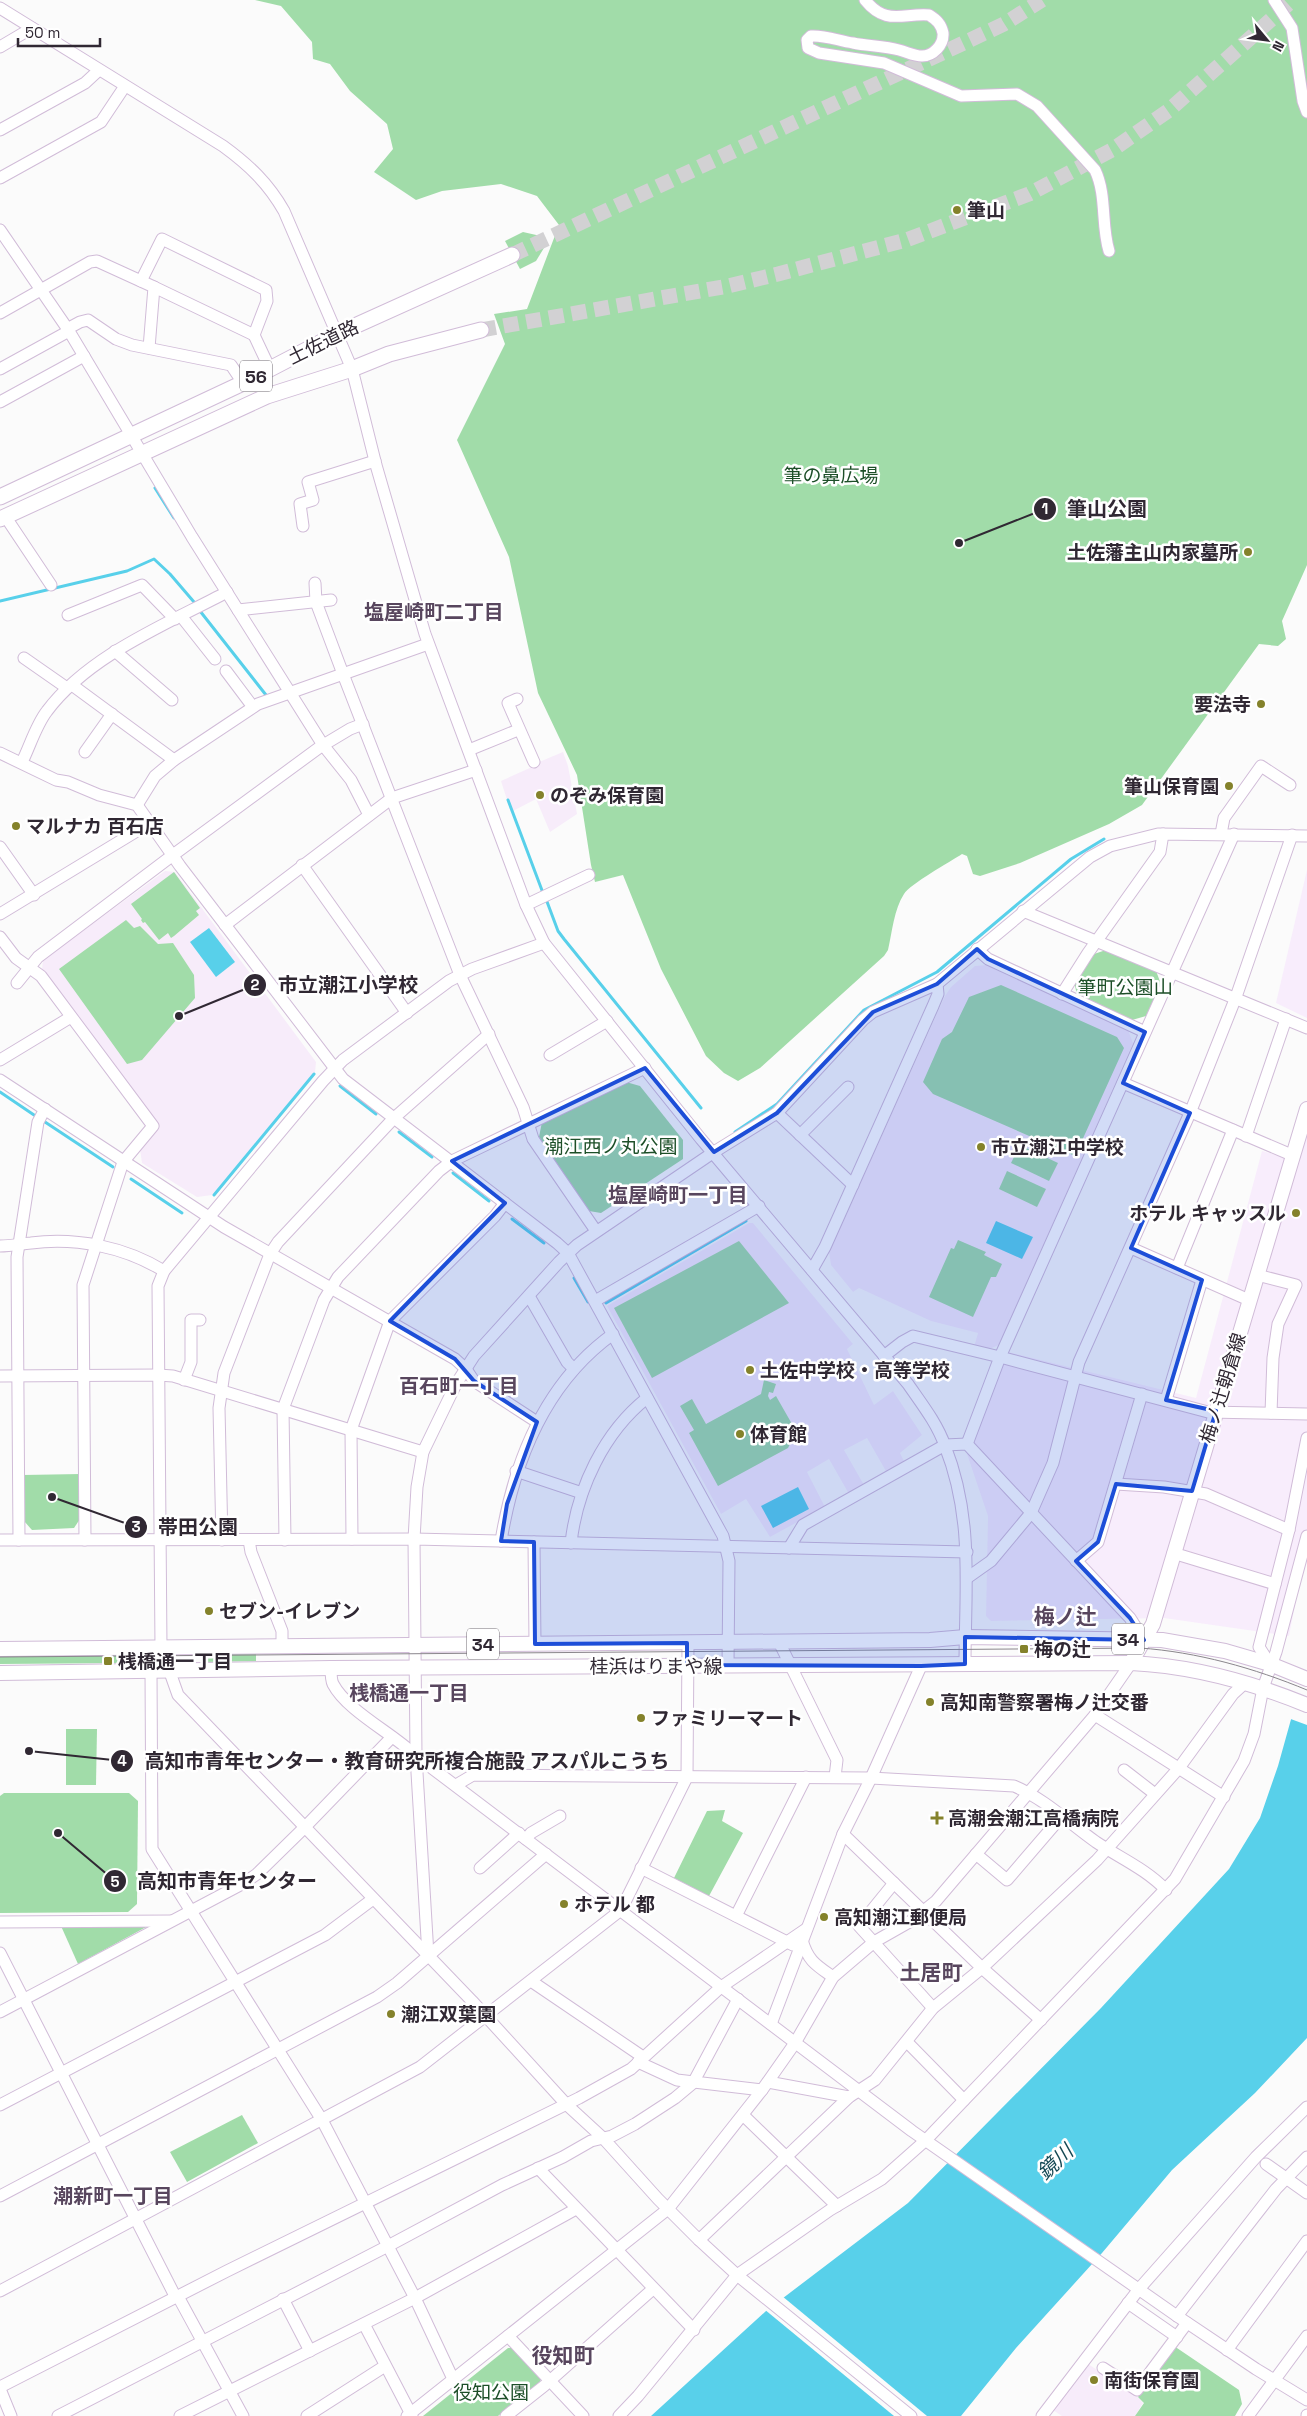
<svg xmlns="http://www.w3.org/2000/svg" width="1307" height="2416" font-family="'Space Grotesk','Noto Sans JP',sans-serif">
	<rect width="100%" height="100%" fill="#fbfbfb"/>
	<g fill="#f8edfc">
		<polygon points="1307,870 1307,1018 1276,1003"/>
		<polygon points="1307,1134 1307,1543 1289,1636 1164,1618 991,1621 986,1616 988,1516 967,1454 1008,1352 1196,1398 1262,1151 1298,1161"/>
	</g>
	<g fill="#f7ecfa">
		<polygon points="563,752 568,766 577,814 550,832 536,799 511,812 501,781 532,767 532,765"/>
		<polygon points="165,871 175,872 316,1062 315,1072 212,1195 197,1197 142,1163 140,1149 159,1127 42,970 43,960"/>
		<polygon points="986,965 1128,1030 1133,1043 999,1345 987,1350 974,1347 978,1333 931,1321 859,1288 853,1292 831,1265 829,1252 945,996 951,987 975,966"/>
		<polygon points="749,1223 753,1223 853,1344 847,1349 874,1405 893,1391 922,1435 900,1453 905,1463 887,1473 867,1438 844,1450 864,1485 849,1494 829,1459 807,1472 825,1507 770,1537 746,1499 721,1514 607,1306"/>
		<polygon points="1088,2364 1137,2396 1143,2403 1135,2416 1062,2416 1053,2410"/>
	</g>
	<g fill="#a1dca9">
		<path d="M 255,0 L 1307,0 L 1307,565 L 1282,621 L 1286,639 L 1278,646 L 1259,644 L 1142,805 L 1109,824 L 1020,863 L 980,876 L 973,874 L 967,856 L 962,854 C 950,862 910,884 904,894 C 894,909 892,933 888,950 L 884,956 L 760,1068 L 738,1081 L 724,1073 L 706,1056 L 661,969 L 623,875 L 595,882 L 591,865 L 577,775 L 538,693 L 509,557 L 457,440 L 505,344 L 494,314 L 527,309 L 559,225 L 537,196 L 501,184 L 442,191 L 416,200 L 374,172 L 393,149 L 387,124 L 350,91 L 330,64 L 313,59 L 312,42 L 281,6 Z"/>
		<polygon points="523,232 545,237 547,243 536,261 520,269 505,241"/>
		<polygon points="174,872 200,908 196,911 199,915 174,936 171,938 168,933 159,940 145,922 143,923 141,920 142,919 131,904"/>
		<polygon points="126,920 134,928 140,926 158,944 173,943 194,975 195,998 142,1060 127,1064 59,969"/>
		<polygon points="1106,950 1156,971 1161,984 1146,1016 1132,1020 1077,995 1074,981 1094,954"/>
		<polygon points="1001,985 1117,1037 1124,1048 1075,1156 933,1094 923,1082 942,1039 952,1032 969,997"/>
		<polygon points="626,1082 640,1086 683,1140 683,1159 601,1213 589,1211 539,1137 542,1122"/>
		<polygon points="1020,1145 1058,1163 1049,1181 1011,1163"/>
		<polygon points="1007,1171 1046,1189 1037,1207 999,1189"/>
		<polygon points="958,1240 986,1252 984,1255 1002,1264 996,1277 991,1277 973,1317 929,1297 951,1248 954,1249"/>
		<polygon points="739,1241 789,1303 652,1378 614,1308"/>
		<polygon points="764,1380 776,1384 773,1393 769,1392 768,1396 770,1400 776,1396 796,1431 789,1435 792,1440 788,1448 718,1486 689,1433 694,1430 680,1406 692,1399 706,1424 761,1394"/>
		<polygon points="81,1474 80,1519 74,1528 32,1530 24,1521 23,1475"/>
		<polygon points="127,1653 127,1663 0,1664 0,1654"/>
		<polygon points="205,1653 256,1653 256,1661 205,1662"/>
		<polygon points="66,1729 97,1729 96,1785 66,1785"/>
		<polygon points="4,1793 129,1793 138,1801 137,1904 128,1912 0,1913 0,1796"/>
		<polygon points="725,1810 722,1821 743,1833 709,1896 674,1878 707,1811"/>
		<polygon points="61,1926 148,1926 78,1964"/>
		<polygon points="242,2115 258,2143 187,2182 170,2152"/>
		<polygon points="1174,2346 1239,2390 1242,2404 1235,2416 1135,2416 1144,2403 1138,2397"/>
		<polygon points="508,2348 513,2348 541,2378 540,2382 498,2416 423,2416"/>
	</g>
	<g fill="#58d0ea">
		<polygon points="209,928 235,962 216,977 190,942"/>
		<polygon points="996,1221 1033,1237 1022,1259 986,1243"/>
		<polygon points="798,1487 809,1509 773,1528 761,1506"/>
		<polygon points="1307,1662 1307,2038 1255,2093 1172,2170 1102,2253 1016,2348 961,2416 651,2416 766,2311 908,2203 1101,2008 1229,1869 1260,1818 1278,1766"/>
	</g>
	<g fill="#fbfbfb">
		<polygon points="1306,1660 1307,1661 1307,1725 1288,1718"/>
		<polygon points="782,2296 927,2416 894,2416 764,2309"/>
	</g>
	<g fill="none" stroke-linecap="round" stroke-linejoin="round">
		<g stroke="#58d0ea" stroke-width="3">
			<polyline points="155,488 174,518"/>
			<polyline points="0,601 127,571 154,559 170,574 194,602"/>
			<polyline points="200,611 266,695"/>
			<polyline points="508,800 543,893"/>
			<polyline points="546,899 558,931 564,939 701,1108"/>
			<polyline points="340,1086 376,1114"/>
			<polyline points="0,1092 34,1115"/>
			<polyline points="45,1122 113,1167"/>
			<polyline points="399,1132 432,1157"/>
			<polyline points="735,1132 777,1104 864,1010 937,972 1071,859 1104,839"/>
			<polyline points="453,1173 489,1201"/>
			<polyline points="131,1179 182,1213"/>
			<polyline points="214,1195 314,1074"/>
			<polyline points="512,1219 544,1243"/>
			<polyline points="574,1278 588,1302"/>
			<polyline points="606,1303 746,1221"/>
		</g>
		<g stroke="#d2d1d3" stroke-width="15" stroke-dasharray="15 8" stroke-linecap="butt">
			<polyline points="512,255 1004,24 1042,0"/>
			<polyline points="481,330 728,286 778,274 906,240 1029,194 1112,150 1168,111 1293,0"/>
		</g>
		<defs>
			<g id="minor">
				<path d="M 865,0 C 886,26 902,13 929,15 C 937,20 941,24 943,33 C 944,45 933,56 922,56 C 914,56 907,52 899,50 C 884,46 868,46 853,43 C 839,41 825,35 811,36 L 807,40 L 808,48 L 819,53 L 884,63 L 961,96 L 1017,94 L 1037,106 L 1095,170 C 1107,195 1101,225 1109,251"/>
				<polyline points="1274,0 1292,28 1303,101 1307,112"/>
				<path d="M 0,8 L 223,146 C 249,165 268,183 284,211 L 352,369 L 376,465 L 425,634 L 526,905 L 544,943 L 701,1139 L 908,1384 C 921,1403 937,1423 945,1446 C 974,1519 965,1588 965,1664"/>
				<polyline points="0,47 32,28"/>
				<polyline points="0,130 85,83 99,70"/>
				<polyline points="0,178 101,122 125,86"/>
				<polyline points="0,230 69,331 192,537 323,745 351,780 369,815"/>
				<polyline points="141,281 162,239 266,290 267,301 254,335 270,369"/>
				<polyline points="154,287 254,335"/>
				<polyline points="0,313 90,262 97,261 154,287 149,348"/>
				<polyline points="67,329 80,322 88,320 116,339 132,345 231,365 243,383"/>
				<polyline points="0,369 69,331"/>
				<polyline points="0,402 84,356"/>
				<polyline points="5,516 51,585"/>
				<polyline points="303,526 300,504 313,500 308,482 375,461"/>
				<polyline points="315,583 316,602 343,674 460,975 523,1107 533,1139 596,1231"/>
				<polyline points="238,610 331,600"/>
				<polyline points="68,615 142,585 175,619"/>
				<polyline points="181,616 215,659"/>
				<polyline points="115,651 172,700"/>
				<polyline points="24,658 67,688"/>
				<polyline points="226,671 253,707"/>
				<polyline points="72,685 174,760"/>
				<polyline points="517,699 508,703 534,762"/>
				<polyline points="469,750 518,730"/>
				<polyline points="85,752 112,714"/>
				<polyline points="0,753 56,780 68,782 99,795 137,805 180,866 343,1079 557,1243 568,1253 723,1536 729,1561 728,1665"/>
				<path d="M 22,762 C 30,746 36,725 47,711 C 89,655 167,624 227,592"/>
				<polyline points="137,805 155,776 174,760 258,704 428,644"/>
				<polyline points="1221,834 1224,818 1261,766 1290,785"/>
				<polyline points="0,847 34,895"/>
				<polyline points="302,865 407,1013"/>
				<polyline points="526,905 589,875"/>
				<polyline points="1023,911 1307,1028"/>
				<polyline points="0,914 150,823"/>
				<polyline points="225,925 392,798 476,770"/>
				<polyline points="0,937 16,958 41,976 153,1126 123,1162 83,1285 85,1540"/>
				<polyline points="544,943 472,969 449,981 343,1060 323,1081 164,1271 158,1286 161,1647 178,1695 472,2001 566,2104 603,2138 658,2199 699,2240 737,2275 911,2416"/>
				<polyline points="977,949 988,959 1145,1032"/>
				<polyline points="17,983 38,957 173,855 320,747 350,729 363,724"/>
				<polyline points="1062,994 1088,953 1160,852 1163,834"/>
				<polyline points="550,1055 607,1021"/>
				<polyline points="0,1060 71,1017"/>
				<polyline points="0,1080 224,1227 455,1359 466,1369 474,1381 537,1422"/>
				<polyline points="1123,1083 1294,1156"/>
				<polyline points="777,1113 853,1185"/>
				<polyline points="800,1135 848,1087"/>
				<polyline points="1246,1136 1286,1019"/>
				<path d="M 0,1246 C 11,1246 20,1244 31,1243 C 76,1237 125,1247 164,1271"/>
				<polyline points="1131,1248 1249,1300"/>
				<polyline points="1177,1268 1233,1130"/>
				<polyline points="812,1270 825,1247 933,1006 938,994 937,984"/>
				<polyline points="1257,1275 1296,1285 1278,1324 1273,1358 1271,1413"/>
				<polyline points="529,1296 567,1362 574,1369"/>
				<polyline points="595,1301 759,1206"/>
				<polyline points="884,1356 902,1342 913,1336 1000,1357 1208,1412 1307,1414"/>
				<polyline points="0,1376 158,1375 173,1376 423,1452"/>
				<polyline points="184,1380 191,1362 191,1320 200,1320"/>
				<polyline points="1166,1400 1202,1280"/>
				<polyline points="967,1444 1000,1357 1234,834"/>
				<polyline points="516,1471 582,1493"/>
				<polyline points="1116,1484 1164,1487 1206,1494 1289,1530"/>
				<polyline points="352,1539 351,1430 390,1321 495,1216 505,1203"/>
				<polyline points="0,1540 414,1539 967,1552"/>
				<polyline points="19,1540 17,1257 38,1122 45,1109"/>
				<polyline points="222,1540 219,1408 224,1373 270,1254 278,1242 394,1118 489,1034"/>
				<polyline points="249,1540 251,1552 282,1631 282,1646"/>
				<polyline points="285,1540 283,1409 324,1300 338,1277 439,1171 452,1161 645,1068"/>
				<path d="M 501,1541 C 514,1461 545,1383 613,1334"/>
				<polyline points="534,1542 535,1644"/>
				<path d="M 571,1543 C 577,1489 604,1432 647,1398"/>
				<polyline points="789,1548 803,1525 945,1445 967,1444 1130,1618 1144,1640"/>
				<polyline points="1173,1553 1275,1584"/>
				<polyline points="1076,1561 1098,1542 1142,1394"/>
				<polyline points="967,1578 991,1561 1031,1513 1053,1463 1079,1362 1190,1113 1236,997 1292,835"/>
				<polyline points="779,1642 837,1760 835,1777"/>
				<polyline points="161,1647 151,1671 152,1849 322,2120 415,2298 453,2379"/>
				<polyline points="1270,1664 1259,1647 1289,1530 1307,1438"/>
				<path d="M 331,1668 C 331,1673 331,1680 333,1684 C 347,1711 394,1734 416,1756 L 912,2131 L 1177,2316 L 1256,2369 L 1307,2400"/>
				<polyline points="1095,1715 1224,1797"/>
				<polyline points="1124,1770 1155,1794"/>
				<path d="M 456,1785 L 473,1775 L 871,1778 L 1014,1786 C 1045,1799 1069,1823 1096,1842 C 1120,1858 1146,1869 1166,1890"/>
				<polyline points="843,1834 982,1968 1041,2020"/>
				<polyline points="526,1839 531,1833 560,1816"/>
				<polyline points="976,1854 1007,1880 1062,1816"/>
				<polyline points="480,1868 519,1833"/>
				<polyline points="641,1868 793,1945"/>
				<polyline points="894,1883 859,1926 933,2008"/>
				<polyline points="736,1916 806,1777"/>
				<polyline points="0,1922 171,1921"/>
				<path d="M 802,1940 C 808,1961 816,1965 833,1977"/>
				<polyline points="0,1953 174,2294 180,2300 243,2416"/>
				<polyline points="428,1955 416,1756 414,1539 417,1487 423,1452 456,1384 474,1356 559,1262 577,1245 714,1152 777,1113 863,1020 873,1012 937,984 1090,857 1110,846 1158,834 1307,836"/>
				<polyline points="531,1981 643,2057"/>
				<polyline points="0,2012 244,1883 257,1874 305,1827 392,1737"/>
				<polyline points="771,2024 843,1834 871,1778 921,1666"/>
				<polyline points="907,2042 964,2100"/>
				<polyline points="638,2062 677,2080 762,2090"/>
				<polyline points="768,2082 849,2097"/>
				<polyline points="0,2105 325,1935 373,1899"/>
				<polyline points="743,2115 837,2206"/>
				<polyline points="1266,2164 1307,2193"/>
				<polyline points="538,2168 694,2330"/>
				<polyline points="0,2196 377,1997 397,1983 546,1854"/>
				<polyline points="699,2240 849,2097 875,2080 933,2008 982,1968 1097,1860 1179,1768 1233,1694 1245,1683"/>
				<polyline points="0,2291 420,2067 621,1910 687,1777 688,1643"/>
				<polyline points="283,2299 310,2351"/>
				<polyline points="1128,2303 1177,2337"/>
				<polyline points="1177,2316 1276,2189 1307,2157"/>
				<polyline points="364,2324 412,2416"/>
				<polyline points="508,2336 583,2416"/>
				<polyline points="1227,2350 1307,2241"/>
				<polyline points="1103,2368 1137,2390 1187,2323"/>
				<polyline points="0,2387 227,2271 579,2098 631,2069 721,1987 806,1929"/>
				<polyline points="0,2389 11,2416"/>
				<polyline points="58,2416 388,2246 502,2185 563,2157 591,2141 612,2136 635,2124 675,2098 693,2083 738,1999"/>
				<polyline points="180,2416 415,2298 576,2209"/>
				<polyline points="307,2416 385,2366"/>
				<polyline points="407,2416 668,2209 762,2090 795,2043 833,1977 874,1942 911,1921 936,1901 1095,1715 1131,1663"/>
				<polyline points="506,2416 544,2386 653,2289"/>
				<polyline points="619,2416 638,2396 737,2275 830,2210 882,2179 926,2140 1175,1879 1244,1761 1254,1734 1263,1688 1276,1652 1307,1536"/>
				<polyline points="1042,2416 1139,2289 1256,2157 1307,2107"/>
				<polyline points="1248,2416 1307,2336"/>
				<polyline points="1307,2416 1307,2415"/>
			</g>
			<g id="major">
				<polyline points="0,1649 930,1640 965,1637 1162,1640 1225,1651 1270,1664 1307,1679"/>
				<polyline points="1131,1663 1153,1624 1307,1109"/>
				<path d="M 0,1673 L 331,1668 L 1131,1663 C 1192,1666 1251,1682 1307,1705"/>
			</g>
			<g id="highway">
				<polyline points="0,497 243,383 337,334 512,255"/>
				<polyline points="0,519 267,396 352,369 389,354 481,330"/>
			</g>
		</defs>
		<use href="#minor" stroke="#d1bcd8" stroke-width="13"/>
		<use href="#major" stroke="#d1bcd8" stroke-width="16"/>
		<use href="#highway" stroke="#d1bcd8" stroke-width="17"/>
		<use href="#minor" stroke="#fff" stroke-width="11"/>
		<use href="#major" stroke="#fff" stroke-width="14"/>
		<use href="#highway" stroke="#fff" stroke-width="15"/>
		<path stroke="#8a868c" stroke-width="1" d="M 0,1657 L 1140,1648 C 1197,1652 1254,1668 1307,1690"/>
	</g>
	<path fill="#1d4ed8" fill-opacity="0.2" stroke="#1d4ed8" stroke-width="4" stroke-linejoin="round" d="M 977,949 L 988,959 L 1145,1032 L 1123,1083 L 1190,1113 L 1131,1248 L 1202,1280 L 1166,1400 L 1216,1411 L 1192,1491 L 1116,1484 L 1098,1542 L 1076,1561 L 1130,1618 L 1144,1640 L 965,1637 L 965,1664 L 921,1666 L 687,1665 L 687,1643 L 535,1644 L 534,1542 L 501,1541 L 507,1504 L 537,1422 L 474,1381 L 455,1359 L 390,1321 L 505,1203 L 452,1161 L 645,1068 L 714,1152 L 777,1113 L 873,1012 L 937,984 Z"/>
	<g fill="#84822b" stroke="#fff" stroke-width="2">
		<circle cx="957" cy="210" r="5"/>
		<circle cx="1248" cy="552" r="5"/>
		<circle cx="1261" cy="704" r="5"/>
		<circle cx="1229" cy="786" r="5"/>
		<circle cx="540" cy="795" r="5"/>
		<circle cx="16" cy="826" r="5"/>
		<circle cx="981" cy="1147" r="5"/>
		<circle cx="1296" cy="1213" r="5"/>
		<circle cx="750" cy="1370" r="5"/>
		<circle cx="740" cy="1434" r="5"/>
		<circle cx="209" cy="1611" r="5"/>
		<rect x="1019" y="1644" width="10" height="10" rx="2.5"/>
		<rect x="103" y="1656" width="10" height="10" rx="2.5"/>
		<circle cx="930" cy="1702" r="5"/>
		<circle cx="641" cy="1718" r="5"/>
		<path d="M934.5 1810.5h5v5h5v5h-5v5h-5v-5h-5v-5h5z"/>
		<circle cx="564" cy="1904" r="5"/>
		<circle cx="824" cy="1917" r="5"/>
		<circle cx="391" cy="2014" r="5"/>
		<circle cx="1094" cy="2380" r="5"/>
	</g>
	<g text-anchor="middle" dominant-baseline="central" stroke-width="5" stroke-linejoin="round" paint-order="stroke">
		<g fill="#fff" stroke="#6e6870" stroke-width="1">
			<rect x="240" y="360.5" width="32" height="31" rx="4"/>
			<rect x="1112" y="1623.5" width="32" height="31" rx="4"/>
			<rect x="467" y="1628.5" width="32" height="31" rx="4"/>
		</g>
		<g font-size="18" font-weight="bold" fill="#302833">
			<text x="256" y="376">56</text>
			<text x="1128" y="1639">34</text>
			<text x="483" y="1644">34</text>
		</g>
		<g font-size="19" font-weight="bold" fill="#302833" stroke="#fff" text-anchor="start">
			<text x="967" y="210">筆山</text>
			<text x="1238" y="552" text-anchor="end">土佐藩主山内家墓所</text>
			<text x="1251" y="704" text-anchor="end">要法寺</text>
			<text x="1219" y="786" text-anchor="end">筆山保育園</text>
			<text x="550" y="795">のぞみ保育園</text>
			<text x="26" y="826">マルナカ 百石店</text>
			<text x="991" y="1147">市立潮江中学校</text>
			<text x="1286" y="1213" text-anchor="end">ホテル キャッスル</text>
			<text x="760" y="1370">土佐中学校・高等学校</text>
			<text x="750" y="1434">体育館</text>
			<text x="219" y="1611">セブン-イレブン</text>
			<text x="1034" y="1649">梅の辻</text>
			<text x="118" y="1661">桟橋通一丁目</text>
			<text x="940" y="1702">高知南警察署梅ノ辻交番</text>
			<text x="651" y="1718">ファミリーマート</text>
			<text x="948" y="1818">高潮会潮江高橋病院</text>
			<text x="574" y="1904">ホテル 都</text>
			<text x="834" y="1917">高知潮江郵便局</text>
			<text x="401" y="2014">潮江双葉園</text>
			<text x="1104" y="2380">南街保育園</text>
		</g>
		<g font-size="19" fill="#302833" stroke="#fff">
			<text transform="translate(323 342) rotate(-26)">土佐道路</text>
			<text transform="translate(1223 1388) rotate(-73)">梅ノ辻朝倉線</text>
			<text x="656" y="1666">桂浜はりまや線</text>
		</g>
		<g font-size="19" fill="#1d4f28" stroke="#fff">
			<text x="831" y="475">筆の鼻広場</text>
			<text x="1125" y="987">筆町公園山</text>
			<text x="611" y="1146">潮江西ノ丸公園</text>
			<text x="491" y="2392">役知公園</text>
		</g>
		<g font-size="20" font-weight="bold" fill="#58465e" stroke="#fff">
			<text x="434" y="612">塩屋崎町二丁目</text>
			<text x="678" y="1195">塩屋崎町一丁目</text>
			<text x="459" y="1386">百石町一丁目</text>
			<text x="409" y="1693">桟橋通一丁目</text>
			<text x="113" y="2196">潮新町一丁目</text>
		</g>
		<g font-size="20" font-style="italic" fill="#164a55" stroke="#fff">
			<text transform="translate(1055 2162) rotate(-43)">鏡川</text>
		</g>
		<g font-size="21" font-weight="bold" fill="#58465e" stroke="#fff">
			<text x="1065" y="1616">梅ノ辻</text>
			<text x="931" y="1972">土居町</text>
			<text x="563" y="2355">役知町</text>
		</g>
	</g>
	<path fill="none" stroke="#302833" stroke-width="2" d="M959 543L1045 509M179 1016L255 985M52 1497L136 1527M29 1751L122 1761M58 1833L115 1881"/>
	<g fill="#302833" stroke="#fff" stroke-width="2">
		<circle cx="959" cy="543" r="5"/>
		<circle cx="179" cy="1016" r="5"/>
		<circle cx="52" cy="1497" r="5"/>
		<circle cx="29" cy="1751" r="5"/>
		<circle cx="58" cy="1833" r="5"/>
		<circle cx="1045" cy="509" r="12"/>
		<circle cx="255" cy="985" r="12"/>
		<circle cx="136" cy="1527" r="12"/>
		<circle cx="122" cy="1761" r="12"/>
		<circle cx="115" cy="1881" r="12"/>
	</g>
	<g font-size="15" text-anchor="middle" font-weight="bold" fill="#fff">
		<text x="1045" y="514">1</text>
		<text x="255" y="990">2</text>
		<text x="136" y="1532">3</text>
		<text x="122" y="1766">4</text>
		<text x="115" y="1887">5</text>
	</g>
	<g font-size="20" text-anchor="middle" font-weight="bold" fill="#302833" stroke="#fff" stroke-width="5" stroke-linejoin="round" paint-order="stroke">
		<text x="1107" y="516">筆山公園</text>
		<text x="348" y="992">市立潮江小学校</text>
		<text x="198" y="1534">帯田公園</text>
		<text x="407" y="1768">高知市青年センター・教育研究所複合施設 アスパルこうち</text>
		<text x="227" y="1888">高知市青年センター</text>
	</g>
	<g transform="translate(1267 40) rotate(119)" stroke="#ffffff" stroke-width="4" paint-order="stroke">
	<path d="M0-4L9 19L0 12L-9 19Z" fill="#302833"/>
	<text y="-8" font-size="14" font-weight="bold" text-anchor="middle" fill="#302833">N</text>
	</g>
	<path d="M18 38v8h82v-8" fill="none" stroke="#302833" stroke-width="2.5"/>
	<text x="25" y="38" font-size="15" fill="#302833" stroke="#ffffff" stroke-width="4" paint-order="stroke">50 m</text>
</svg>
